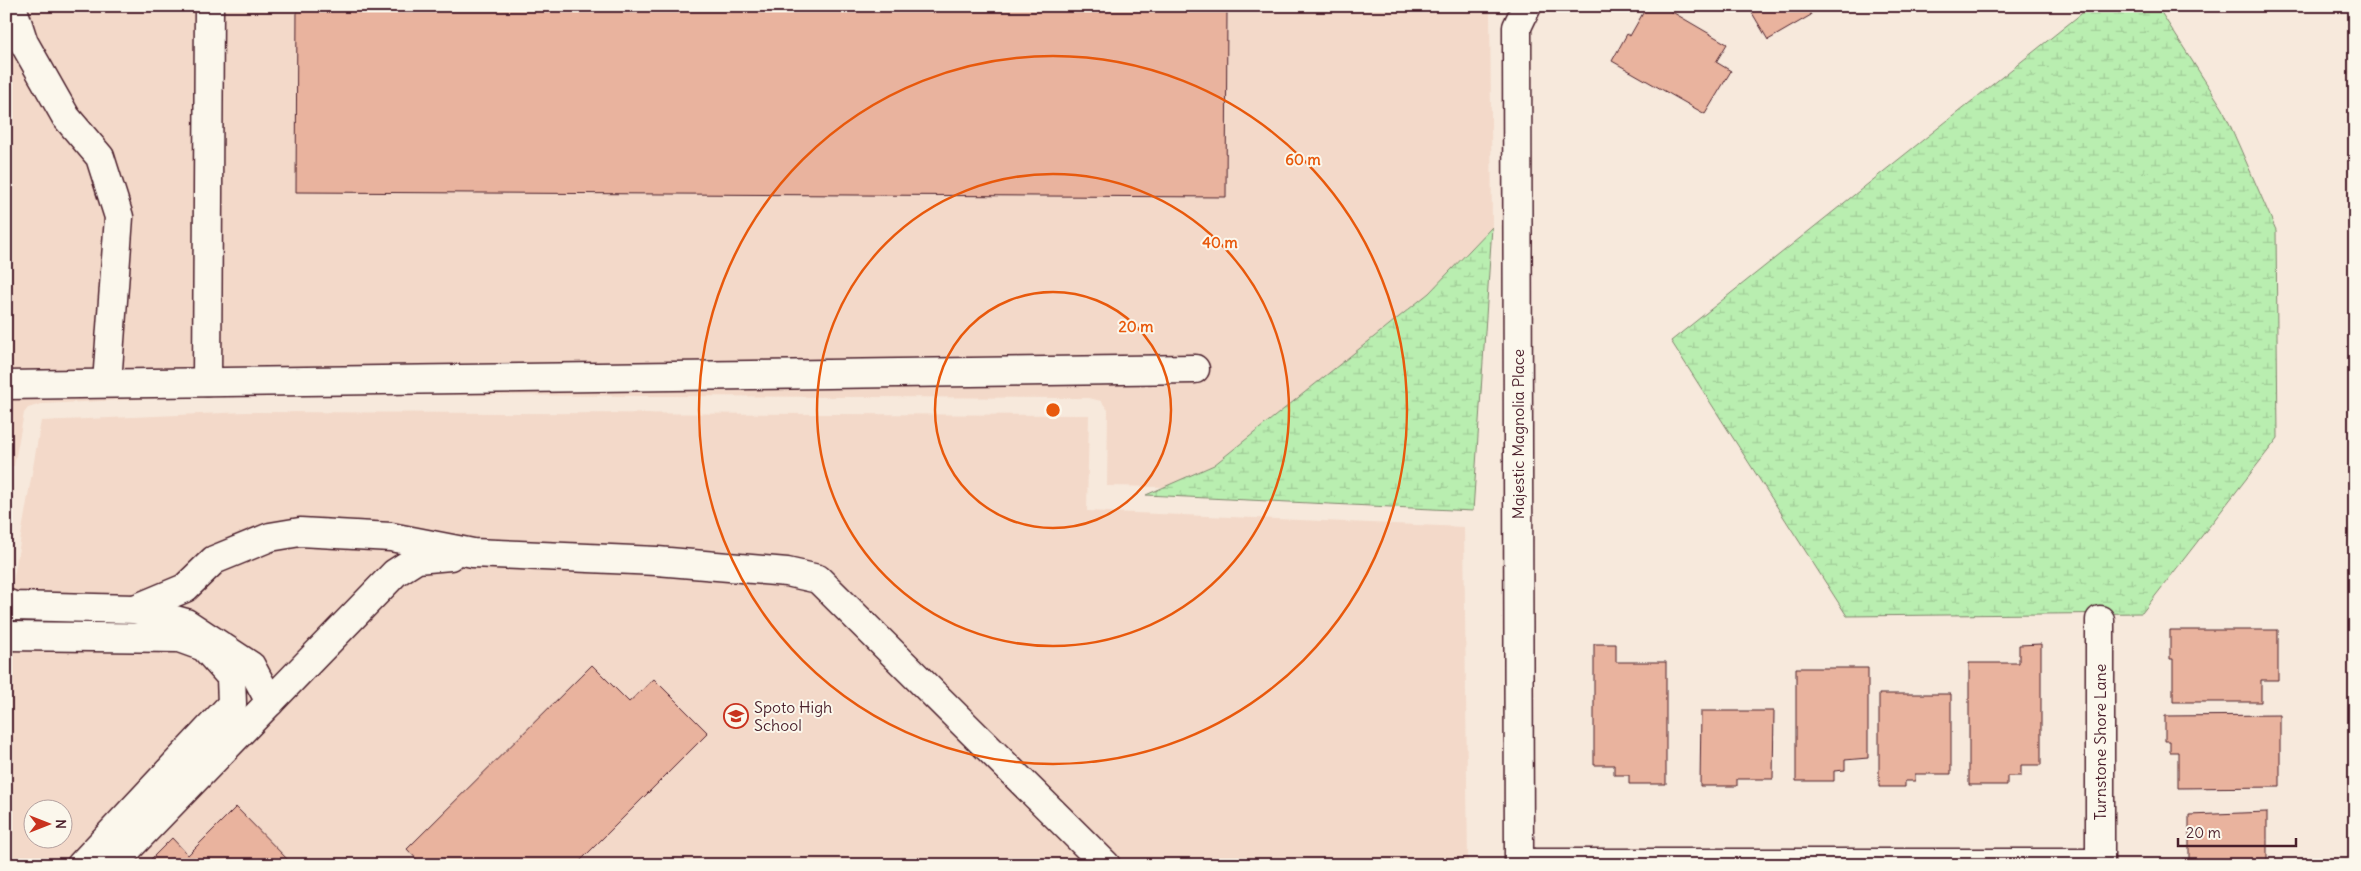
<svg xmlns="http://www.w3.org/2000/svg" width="2361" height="871" font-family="Delius,sans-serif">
	<defs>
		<pattern id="wetland-marsh" width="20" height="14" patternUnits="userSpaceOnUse" patternTransform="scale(1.25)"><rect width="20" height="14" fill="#b9eeb0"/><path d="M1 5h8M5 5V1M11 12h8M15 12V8" fill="none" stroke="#a1cc98"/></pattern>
	</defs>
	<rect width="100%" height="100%" fill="#f7e9dc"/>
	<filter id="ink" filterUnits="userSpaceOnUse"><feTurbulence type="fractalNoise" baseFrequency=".02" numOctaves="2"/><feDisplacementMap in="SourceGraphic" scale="10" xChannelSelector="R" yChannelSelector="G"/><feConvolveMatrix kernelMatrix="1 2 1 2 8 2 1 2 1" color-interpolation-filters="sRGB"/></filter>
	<g filter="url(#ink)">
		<g fill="#f3d9c9" fill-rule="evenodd">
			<polygon points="6,6 1490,6 1492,227 1429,293 1214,465 1165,487 1107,486 1108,410 1101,401 1089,398 246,394 41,404 28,408 24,413 14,466 6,466"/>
			<path d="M 246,412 L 1089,415 L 1087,511 L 1464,527 L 1468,865 L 6,865 L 6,623 L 41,421 ZM 32,808 L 62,808 L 62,838 L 32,838 Z"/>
		</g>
		<g fill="url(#wetland-marsh)" stroke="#82866e">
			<polygon points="2091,6 2157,6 2223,109 2276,230 2278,438 2142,613 1847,616 1671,341"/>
			<polygon points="1492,227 1473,511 1146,495 1214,465 1429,293"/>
		</g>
		<g fill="#e9b39e" stroke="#4a1f2b">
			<polygon points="297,6 1227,6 1226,197 296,192"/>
			<polygon points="1647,6 1662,6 1727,44 1716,62 1731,71 1705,114 1612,61 1627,34 1630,36"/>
			<polygon points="1748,6 1806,6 1811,15 1768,40"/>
			<polygon points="2170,630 2278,630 2278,680 2261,680 2261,702 2173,702 2173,659 2170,659"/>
			<polygon points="1594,644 1616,644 1616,662 1666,662 1666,784 1629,784 1629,775 1614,775 1614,765 1594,765"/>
			<polygon points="2041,644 2041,765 2021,765 2021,776 2007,776 2007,785 1969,785 1969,663 2019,663 2019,645"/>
			<polygon points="592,665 629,702 654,679 708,733 576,865 422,865 407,849"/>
			<polygon points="1796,668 1868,668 1868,758 1845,760 1845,770 1834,771 1834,781 1796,781"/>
			<polygon points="1879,694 1951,694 1951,774 1915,774 1915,781 1905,781 1905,787 1879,787"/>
			<polygon points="1701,711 1774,711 1773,779 1737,779 1737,786 1700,786"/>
			<polygon points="2280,715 2280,787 2178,788 2178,752 2170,752 2170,741 2165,741 2165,716"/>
			<polygon points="236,807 293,865 145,865 172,838 188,855"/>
			<polygon points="2267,812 2267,865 2182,865 2182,859 2189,859 2189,815"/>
		</g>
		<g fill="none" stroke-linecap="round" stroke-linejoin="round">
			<defs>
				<g id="minor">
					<polyline points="12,6 24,43 66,117 100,157 119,217 107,383"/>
					<polyline points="207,382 209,6"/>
					<polyline points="6,385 1195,369"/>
					<polyline points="6,603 14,606 135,609 186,623 251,666 270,702"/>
					<polyline points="135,609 185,588 214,560 270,537 300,532 391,537 473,553 657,561 787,572 818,579 1106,865"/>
					<polyline points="2100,620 2100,865"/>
					<polyline points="6,636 179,638 204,647 231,677 232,704 81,865"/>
					<polyline points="1519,863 2100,863"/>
					<polyline points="112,865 395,573 417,559 450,556"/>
					<polyline points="1519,865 1517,27 1527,6"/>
				</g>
			</defs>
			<use href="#minor" stroke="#4a1f2b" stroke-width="31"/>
			<use href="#minor" stroke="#fbf7ec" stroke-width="28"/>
		</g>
	</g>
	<g fill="none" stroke="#e8590c" stroke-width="2.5">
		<circle cx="1053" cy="410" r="118"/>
		<circle cx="1053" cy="410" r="236"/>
		<circle cx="1053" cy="410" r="354"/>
	</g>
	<defs>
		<symbol id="school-ring" viewBox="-11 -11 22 22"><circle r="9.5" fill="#fbf7ec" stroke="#c8321e" stroke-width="1.5"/><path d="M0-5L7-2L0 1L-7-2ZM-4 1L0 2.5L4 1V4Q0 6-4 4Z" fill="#c8321e"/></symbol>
	</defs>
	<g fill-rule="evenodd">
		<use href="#school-ring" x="722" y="702" width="28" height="28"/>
	</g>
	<g text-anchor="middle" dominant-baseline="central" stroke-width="4" stroke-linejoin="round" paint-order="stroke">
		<g font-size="16" fill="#4a1f2b" stroke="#fbf7ec">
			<text transform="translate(1518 434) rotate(-90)">Majestic Magnolia Place</text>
			<text transform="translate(2100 742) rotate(-90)">Turnstone Shore Lane</text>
		</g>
		<g font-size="16" fill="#4a1f2b" stroke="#fbf7ec" text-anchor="start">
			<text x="754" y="707">Spoto High<tspan x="754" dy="18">School</tspan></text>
		</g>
	</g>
	<circle cx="1053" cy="410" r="8" fill="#e8590c" stroke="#fbf7ec" stroke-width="2.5"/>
	<g font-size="15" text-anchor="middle" font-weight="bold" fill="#e8590c" stroke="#fbf7ec" stroke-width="4" stroke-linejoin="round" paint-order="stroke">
		<text x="1303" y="165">60 m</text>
		<text x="1220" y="248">40 m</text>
		<text x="1136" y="332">20 m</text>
	</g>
	<rect width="2361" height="871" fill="none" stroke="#fbf7ec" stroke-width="25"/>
	<rect x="12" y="12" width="2336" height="846" fill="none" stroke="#4a1f2b" stroke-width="2" filter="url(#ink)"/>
	<g transform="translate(48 824) rotate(90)"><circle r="24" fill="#fbf7ec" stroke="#b4a19f"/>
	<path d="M0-4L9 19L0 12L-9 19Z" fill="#c8321e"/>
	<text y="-8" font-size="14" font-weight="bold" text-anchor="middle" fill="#4a1f2b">N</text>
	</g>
	<path d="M2178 838v8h118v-8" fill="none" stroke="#4a1f2b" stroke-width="2.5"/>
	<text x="2186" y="838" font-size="15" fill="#4a1f2b" stroke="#fbf7ec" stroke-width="4" paint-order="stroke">20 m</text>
</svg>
